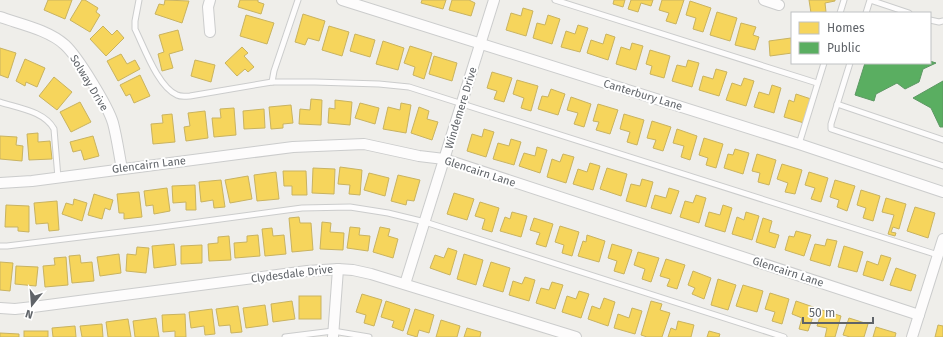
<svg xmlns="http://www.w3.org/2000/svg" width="943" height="337" font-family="'Fira Sans',sans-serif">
	<rect width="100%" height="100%" fill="#efeeea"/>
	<g fill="#f6d55c" stroke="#c9b360">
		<polygon points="48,0 72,0 65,19 44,10"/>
		<polygon points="82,0 85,0 98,8 96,12 100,15 90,32 70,20"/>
		<polygon points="165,0 189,1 182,23 155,14 159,4 164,5"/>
		<polygon points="240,0 258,0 258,2 264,4 261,14 238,7"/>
		<polygon points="422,0 446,0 443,9 421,3"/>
		<polygon points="452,0 469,0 475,3 471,16 449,10"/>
		<polygon points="614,0 625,0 623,7 613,4"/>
		<polygon points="631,0 653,0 651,6 641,3 638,12 628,9"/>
		<polygon points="662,0 684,0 676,24 666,21 669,13 659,10"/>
		<polygon points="809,0 835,0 835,1 825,3 826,12 811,13"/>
		<polygon points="690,1 711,8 703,32 693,29 696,18 686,15"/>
		<polygon points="523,8 533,11 526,36 506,30 511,13 521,16"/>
		<polygon points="717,12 737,18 730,41 710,35"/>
		<polygon points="303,14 325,21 319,41 308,38 305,45 295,42"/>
		<polygon points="246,15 274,23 267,44 240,36"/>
		<polygon points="548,15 560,19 552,44 533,38 537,23 545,25"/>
		<polygon points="741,23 756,27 753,35 759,37 755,50 735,45"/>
		<polygon points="578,25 588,28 580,52 561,47 566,31 575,34"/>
		<polygon points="103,26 112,35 117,30 124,38 106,56 90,39"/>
		<polygon points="329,26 349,32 342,56 322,50"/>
		<polygon points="178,30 183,50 169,54 173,68 162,71 158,54 164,52 159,35"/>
		<polygon points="355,34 375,40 370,57 350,51"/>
		<polygon points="606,34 615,37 608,60 587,53 591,40 603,44"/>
		<polygon points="791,38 792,53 770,56 769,41"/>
		<polygon points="383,41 404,48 398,70 376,64"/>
		<polygon points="632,43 643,46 636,70 616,64 621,47 630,50"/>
		<polygon points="410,46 432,53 424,79 413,75 415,67 404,63"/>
		<polygon points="242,47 248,53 244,56 254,67 248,72 245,69 237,76 225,63"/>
		<polygon points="0,48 16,53 8,78 0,75"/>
		<polygon points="650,50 670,56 664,78 650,74 652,66 646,64"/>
		<polygon points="121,54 127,64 135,60 140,69 118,81 107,61"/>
		<polygon points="434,56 457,63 452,81 429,74"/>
		<polygon points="25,59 45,68 37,87 26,82 25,86 16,81"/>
		<polygon points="195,60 215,65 211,82 191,76"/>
		<polygon points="688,60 699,63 692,87 672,81 677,65 686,67"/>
		<polygon points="716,69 727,72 719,96 699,90 703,76 713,79"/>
		<polygon points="492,72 512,78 504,102 494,99 497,91 487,88"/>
		<polygon points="140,75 150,96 134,103 130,94 126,96 120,85"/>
		<polygon points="54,77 72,92 57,110 39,96"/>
		<polygon points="744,78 754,81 746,106 726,100 732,83 741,86"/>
		<polygon points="517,80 538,86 531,111 521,108 524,98 513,94"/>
		<polygon points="772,85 781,88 774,113 754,107 759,92 769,95"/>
		<polygon points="551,89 565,94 558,115 538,109 542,96 548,97"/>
		<polygon points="796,94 811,99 804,123 784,117 789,100 794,102"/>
		<polygon points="571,97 591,104 584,127 574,124 578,113 567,110"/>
		<polygon points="311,99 322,100 321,125 299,124 300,109 310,110"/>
		<polygon points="335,100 352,102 350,125 328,123 329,108 335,109"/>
		<polygon points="80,102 91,122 71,132 60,112"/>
		<polygon points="360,103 379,108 375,124 355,118"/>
		<polygon points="401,103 411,105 406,133 383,129 388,107 400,110"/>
		<polygon points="598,104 618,110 610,134 596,130 599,122 593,121"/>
		<polygon points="291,105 293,123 283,124 283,128 271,129 269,107"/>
		<polygon points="419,107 429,111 427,119 438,122 432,140 411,133"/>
		<polygon points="234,108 236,135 214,137 212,118 221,118 220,109"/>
		<polygon points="264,109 265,128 244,129 243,111"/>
		<polygon points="205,111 208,138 186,141 184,127 190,126 188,113"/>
		<polygon points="172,114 175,142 153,144 151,124 163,123 162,115"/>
		<polygon points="624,114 644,120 637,145 627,142 630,132 620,129"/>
		<polygon points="652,121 671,127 663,151 653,148 656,140 647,138"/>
		<polygon points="484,129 494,132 486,157 467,151 472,134 482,137"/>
		<polygon points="677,129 697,136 690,160 681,157 684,146 673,143"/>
		<polygon points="38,133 38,142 50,141 52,159 29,160 27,134"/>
		<polygon points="0,136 17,137 16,145 23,146 22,161 0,159"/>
		<polygon points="93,136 99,156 84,160 81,150 73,152 70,142"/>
		<polygon points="704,138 723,144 716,168 706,165 708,158 699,155"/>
		<polygon points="511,139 521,142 514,165 493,159 498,143 509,146"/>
		<polygon points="537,147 547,150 540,173 519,166 524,153 535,156"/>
		<polygon points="735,149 749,153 743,174 724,168 728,154 733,155"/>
		<polygon points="563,154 574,157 566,183 547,177 552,159 560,162"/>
		<polygon points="757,154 776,160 769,185 758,182 760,173 752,171"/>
		<polygon points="590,163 600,166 593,190 573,184 578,169 587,172"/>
		<polygon points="782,164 802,170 795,194 785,192 788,183 777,179"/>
		<polygon points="340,167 362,170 360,195 349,194 350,185 338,184"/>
		<polygon points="313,168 335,169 334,194 312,193"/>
		<polygon points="607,168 627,174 621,196 600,189"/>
		<polygon points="283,171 306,171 307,195 292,195 292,186 284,186"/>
		<polygon points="276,172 279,199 257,201 254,175"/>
		<polygon points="809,172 828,178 821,202 811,199 815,188 805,185"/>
		<polygon points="369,173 389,178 385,196 364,190"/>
		<polygon points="398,175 420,180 414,201 407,200 406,205 391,201"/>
		<polygon points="248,176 252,199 230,203 225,180"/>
		<polygon points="642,179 653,182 646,207 626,201 631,184 640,186"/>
		<polygon points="221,180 225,207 214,208 213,200 201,202 199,182"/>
		<polygon points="835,180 855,186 847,211 837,207 839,200 830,197"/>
		<polygon points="195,185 196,210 186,210 186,202 173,203 172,186"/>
		<polygon points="167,188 170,211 154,214 153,205 146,206 144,191"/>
		<polygon points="669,188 679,191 671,214 651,208 655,195 666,198"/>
		<polygon points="861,190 880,196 873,221 863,218 866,208 857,205"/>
		<polygon points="139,192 142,217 124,219 124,213 119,213 117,194"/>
		<polygon points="454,193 474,199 467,220 447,214"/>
		<polygon points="94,194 113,200 110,210 105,208 102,219 88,215"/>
		<polygon points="696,195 706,198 699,223 680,217 685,201 693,203"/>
		<polygon points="886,198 906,204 899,229 893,227 891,232 896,233 895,236 888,234 894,215 882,212"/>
		<polygon points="74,199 87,203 82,221 62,214 66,203 73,205"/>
		<polygon points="57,201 59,230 49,231 48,223 36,224 34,203"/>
		<polygon points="480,202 499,208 492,232 482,229 485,219 475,216"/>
		<polygon points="6,205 29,206 29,232 18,231 18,227 5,227"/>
		<polygon points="723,205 732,208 725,232 705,226 709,212 720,215"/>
		<polygon points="915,207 935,213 928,238 907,231"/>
		<polygon points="512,212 527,216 521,237 500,231 505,217 510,219"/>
		<polygon points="746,212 759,216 752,240 732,234 737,217 744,220"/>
		<polygon points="299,217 300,223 311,223 313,250 292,252 289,218"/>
		<polygon points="534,218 553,224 546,247 536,244 540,233 530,230"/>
		<polygon points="763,218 772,221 769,232 779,235 775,248 756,242"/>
		<polygon points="322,222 331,223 330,232 344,233 343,250 320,249"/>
		<polygon points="560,226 579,232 572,256 562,253 564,245 555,242"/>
		<polygon points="350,227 360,228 359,235 370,236 368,251 347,248"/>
		<polygon points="380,227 390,229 388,236 398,239 393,258 373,252"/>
		<polygon points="272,228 273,236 284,235 286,254 265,256 262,229"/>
		<polygon points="796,231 811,235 804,256 785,250 789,236 794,237"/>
		<polygon points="258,235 260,256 235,258 234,243 247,242 247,236"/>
		<polygon points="587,235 605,241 599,262 578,256 583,241 586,242"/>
		<polygon points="229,236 231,260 209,261 208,244 218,243 218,237"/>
		<polygon points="827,239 837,241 830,266 810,260 815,244 825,246"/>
		<polygon points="174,244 176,265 154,268 152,246"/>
		<polygon points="612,244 632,250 624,274 614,271 617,261 608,258"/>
		<polygon points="202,245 202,263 181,264 181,246"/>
		<polygon points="844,246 863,252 857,272 838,267"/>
		<polygon points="137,247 149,248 146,273 126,271 127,254 136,255"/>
		<polygon points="448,248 457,251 450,275 430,268 435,255 444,258"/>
		<polygon points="638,252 659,258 651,282 642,279 645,269 634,265"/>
		<polygon points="119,254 121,273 100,276 97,257"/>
		<polygon points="464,254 483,260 476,285 457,279"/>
		<polygon points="80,255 81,263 92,262 94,281 72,283 69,256"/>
		<polygon points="881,255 891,258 883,281 863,275 867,261 878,265"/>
		<polygon points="66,257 68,285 45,287 43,266 55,265 54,258"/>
		<polygon points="666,259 685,265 677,289 667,286 670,279 660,276"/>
		<polygon points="0,262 13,263 10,291 0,290"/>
		<polygon points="491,262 510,268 503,292 483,286"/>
		<polygon points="16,266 38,267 36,286 15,284"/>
		<polygon points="896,268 916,275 911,291 890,285"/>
		<polygon points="693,271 711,278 704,299 692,294 695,288 688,285"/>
		<polygon points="525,277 535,280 529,301 509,295 513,281 522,284"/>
		<polygon points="718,279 736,285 728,310 711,305"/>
		<polygon points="552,282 563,285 555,309 536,303 541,288 549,290"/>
		<polygon points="743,285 763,291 757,312 736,306"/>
		<polygon points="579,291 589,294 581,318 562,312 567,296 576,299"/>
		<polygon points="770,293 789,299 782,324 772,321 775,312 765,309"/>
		<polygon points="362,294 382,300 374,326 364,323 366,315 356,312"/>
		<rect x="299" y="296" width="22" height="23"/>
		<polygon points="604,298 615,302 608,326 588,319 592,306 600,309"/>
		<polygon points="292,301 295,319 273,322 271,304"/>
		<polygon points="386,301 410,309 403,331 392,327 394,321 381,317"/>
		<polygon points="651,301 662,304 660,310 670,313 662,337 647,337 641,335"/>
		<polygon points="796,301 816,308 808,331 799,329 802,318 792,314"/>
		<polygon points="265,305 268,325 246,328 243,308"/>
		<polygon points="238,306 242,332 231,333 230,325 219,326 216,309"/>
		<polygon points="632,308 642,311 635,334 614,328 618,314 629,318"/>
		<polygon points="212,309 215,334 205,335 204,326 191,328 189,312"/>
		<polygon points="415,309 434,315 429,333 419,330 417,337 407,334"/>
		<polygon points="822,310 841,316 835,337 825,337 827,328 817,326"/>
		<polygon points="185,314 186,337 175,337 175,331 163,332 162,315"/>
		<polygon points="156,318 159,337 135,337 133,321"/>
		<polygon points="849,318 868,324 864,337 850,337 843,335"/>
		<polygon points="128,319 131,337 108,337 106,322"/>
		<polygon points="441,320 460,326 457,337 436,337"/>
		<polygon points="678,321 694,325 691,337 668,337 671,328 676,330"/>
		<polygon points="102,324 103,337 82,337 80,326"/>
		<polygon points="938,325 943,326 943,337 935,337"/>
		<polygon points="75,326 76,337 53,337 52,328"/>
		<polygon points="876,327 896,333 895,337 873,337"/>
		<polygon points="467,328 481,332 480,337 464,337"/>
		<rect x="24" y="331" width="24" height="6"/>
		<polygon points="709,331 720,334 719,337 707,337"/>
		<polygon points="0,333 19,334 19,337 0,337"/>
	</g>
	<g fill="#5aae61" stroke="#5c9863">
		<polygon points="930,61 936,63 923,69 919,82 905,89 897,83 876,94 874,101 855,95 865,63 930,63"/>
		<polygon points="943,81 943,127 940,127 931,108 913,98"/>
	</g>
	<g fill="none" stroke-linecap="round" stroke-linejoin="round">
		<defs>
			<g id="service">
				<path d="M 139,0 L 135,21 L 135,29 C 144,47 158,87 177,95 C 181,97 185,96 190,96 L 272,82 L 315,82 L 379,84 L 409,87 L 938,255"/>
				<polyline points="555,0 817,83"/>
				<polyline points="840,13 844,0"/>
				<polyline points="866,13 870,0 909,13"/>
				<polyline points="930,20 939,22 943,21"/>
				<polyline points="850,63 831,124 831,129 943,166"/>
				<polyline points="272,82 274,71 298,0"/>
				<path d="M 0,102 C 18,108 44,111 54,129 L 58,178"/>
				<polyline points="837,104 943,140"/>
				<polyline points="799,144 824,63"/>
				<polyline points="0,246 7,246 154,228 302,208 350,207 388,213 425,222 784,337"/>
				<polyline points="285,337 333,331 369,337"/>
			</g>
			<g id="minor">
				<polyline points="342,0 799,144 943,192"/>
				<polyline points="764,0 779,5"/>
				<path d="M 0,17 C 20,24 49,30 65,45 C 78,57 108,106 113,123 C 117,138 119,154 122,169"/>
				<polyline points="210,32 208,7 210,0"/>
				<polyline points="0,183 32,181 293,147 364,144 419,156 444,159 919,315"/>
				<polyline points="405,284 494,0"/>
				<polyline points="0,308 15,309 33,307 307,271 338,269 353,270 371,274 576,337"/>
				<polyline points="333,337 338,269"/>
				<polyline points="912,337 943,239"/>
			</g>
		</defs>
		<use href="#service" stroke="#cbcccc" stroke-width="7"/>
		<use href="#minor" stroke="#cbcccc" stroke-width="12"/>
		<use href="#service" stroke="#fdfcfc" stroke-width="5"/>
		<use href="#minor" stroke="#fdfcfc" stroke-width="10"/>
	</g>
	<g text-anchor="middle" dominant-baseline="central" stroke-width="4" stroke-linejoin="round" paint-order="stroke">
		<g font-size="11" fill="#5f6368" stroke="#fff">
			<text transform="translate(89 83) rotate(59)">Solway Drive</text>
			<text transform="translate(643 95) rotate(17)">Canterbury Lane</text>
			<text transform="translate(461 108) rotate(-73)">Windemere Drive</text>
			<text transform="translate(149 165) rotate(-7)">Glencairn Lane</text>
			<text transform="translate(480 172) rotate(18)">Glencairn Lane</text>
			<text transform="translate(788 272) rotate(18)">Glencairn Lane</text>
			<text transform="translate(292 274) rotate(-7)">Clydesdale Drive</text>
		</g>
	</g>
	<rect x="791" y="12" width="140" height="52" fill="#ffffff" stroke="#bfc1c3"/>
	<rect x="799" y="22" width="20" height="12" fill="#f6d55c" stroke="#bfc1c3"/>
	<text x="827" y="32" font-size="12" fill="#5f6368">Homes</text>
	<rect x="799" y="42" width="20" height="12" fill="#5aae61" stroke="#bfc1c3"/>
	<text x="827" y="52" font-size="12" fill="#5f6368">Public</text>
	<g transform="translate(32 305) rotate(197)" stroke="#ffffff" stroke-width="3" paint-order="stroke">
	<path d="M0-3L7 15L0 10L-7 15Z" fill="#5f6368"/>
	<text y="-6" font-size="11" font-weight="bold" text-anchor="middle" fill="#5f6368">N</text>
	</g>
	<path d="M803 317v6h70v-6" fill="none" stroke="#5f6368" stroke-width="2"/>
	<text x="809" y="317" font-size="12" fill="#5f6368" stroke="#ffffff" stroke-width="3" paint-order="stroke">50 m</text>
</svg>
